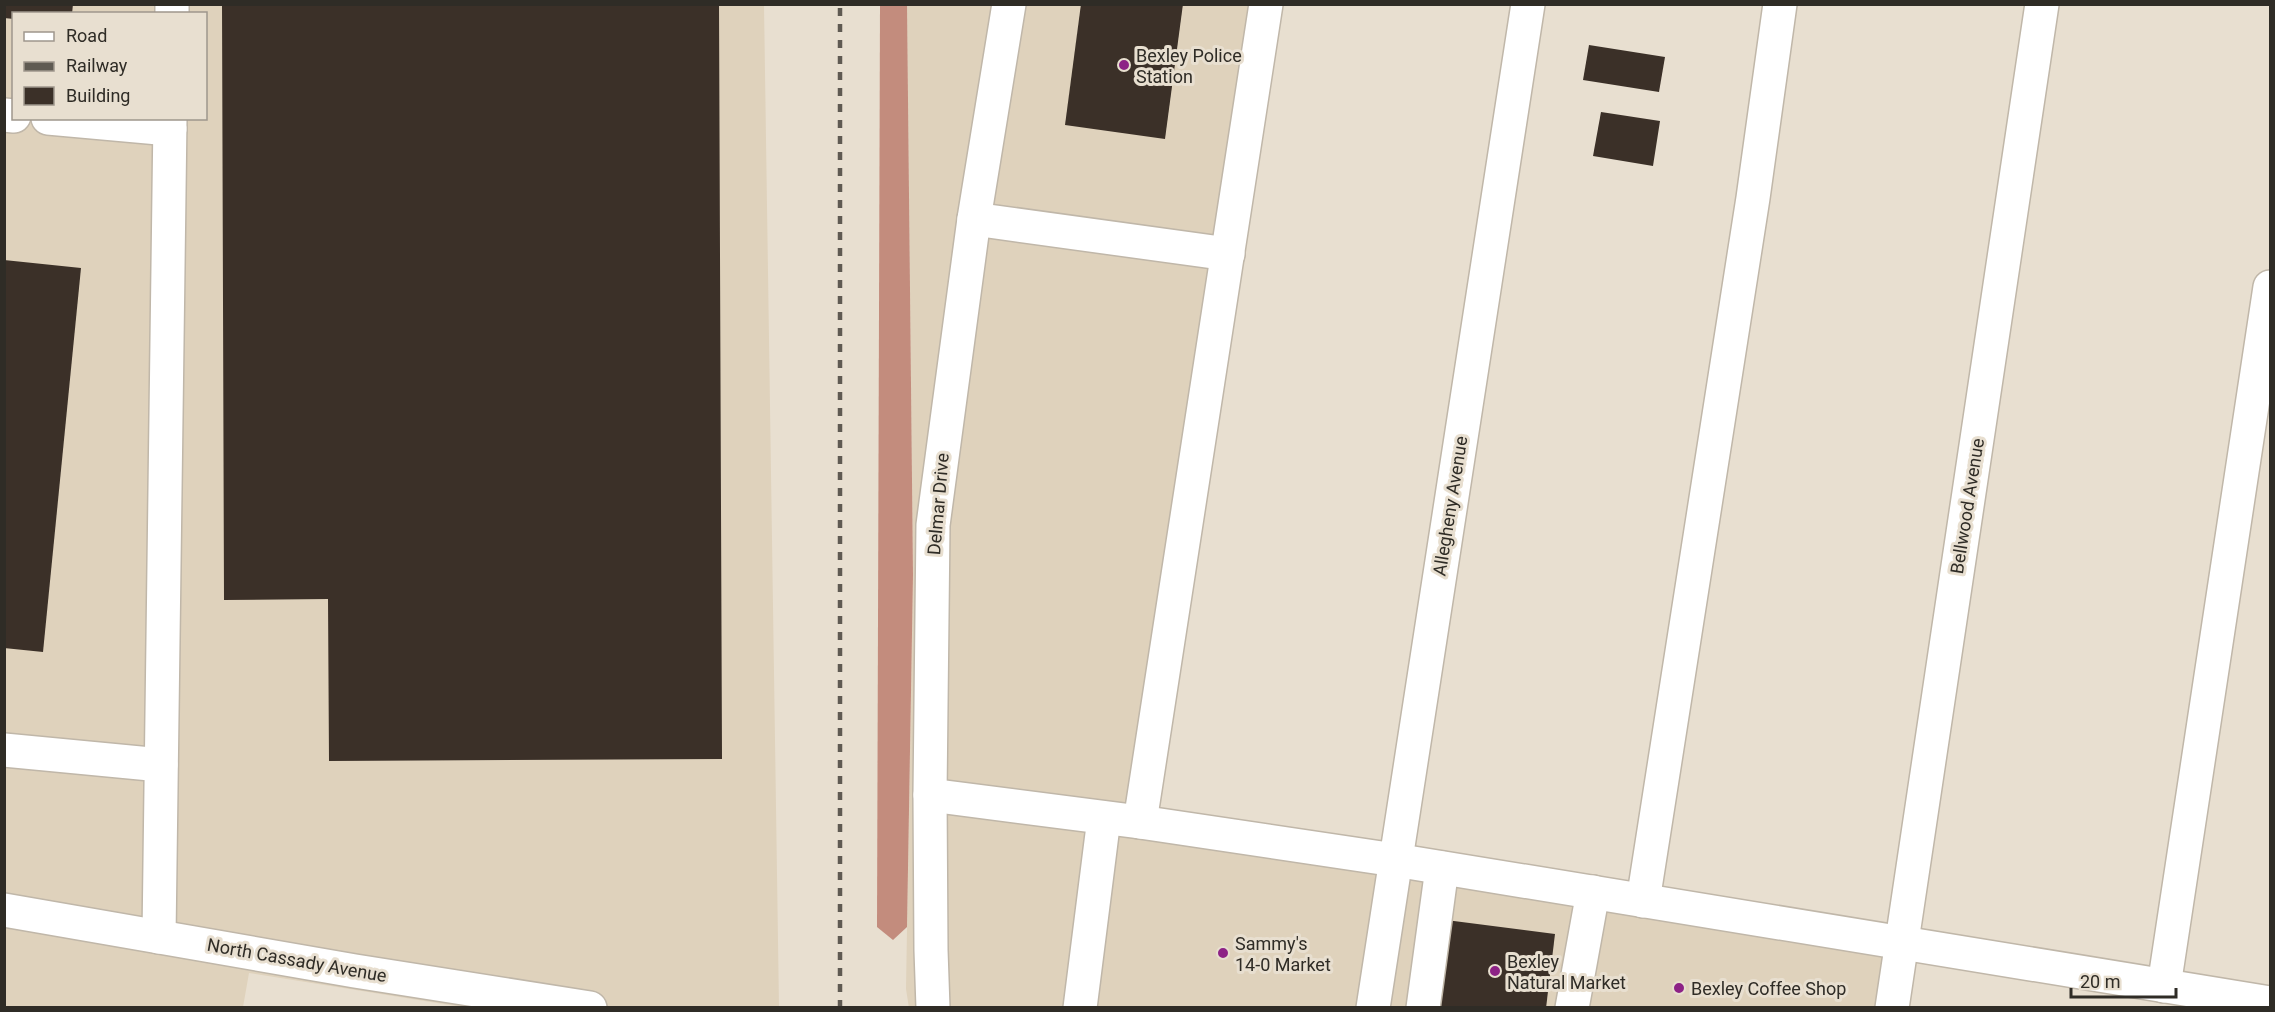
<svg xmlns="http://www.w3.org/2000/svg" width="2275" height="1012" font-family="Roboto,sans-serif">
	<rect width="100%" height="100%" fill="#e8dfd0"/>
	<g fill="#dfd2bc" fill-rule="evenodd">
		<polygon points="1268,4 1139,824 1902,942 1891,1007 909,1008 906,989 913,575 907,5"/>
		<path d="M 5,5 L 764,5 L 779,1007 L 462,1007 L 249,973 L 243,1007 L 5,1008 ZM 14,14 L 206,14 L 206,118 L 14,118 Z"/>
	</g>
	<polygon fill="#c38c7d" points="907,4 913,575 907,927 893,940 877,927 880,5"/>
	<g fill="#3b3028">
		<polygon points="4,4 73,4 72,14 14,14 14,19 4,18"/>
		<polygon points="222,4 719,4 722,759 329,761 328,599 224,600"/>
		<polygon points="1081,4 1183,4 1165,139 1065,125"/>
		<polygon points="1589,45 1665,57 1659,92 1583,80"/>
		<polygon points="1601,112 1660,121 1653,166 1593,156"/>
		<polygon points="4,260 81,268 43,652 4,648"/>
		<polygon points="1446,920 1555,934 1546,1008 1436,1008"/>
	</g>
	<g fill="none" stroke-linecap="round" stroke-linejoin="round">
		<defs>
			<g id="minor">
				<polyline points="1266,4 1140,822 1395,860 2270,1003"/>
				<polyline points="172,14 172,4"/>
				<polyline points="4,115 14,116"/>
				<polyline points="48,118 170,129"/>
				<polyline points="974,219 1228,254"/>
				<polyline points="4,750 161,765"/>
				<polyline points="930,795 1140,822"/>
				<polyline points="1643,901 1753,198 1780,4"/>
				<polyline points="4,910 355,971 590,1008"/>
				<polyline points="159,937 170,118"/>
				<polyline points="2164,986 2270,287"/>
				<polyline points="933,1008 931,950 930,795 933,525 974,219 1009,4"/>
				<polyline points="1080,1008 1104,818"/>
				<polyline points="1373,1008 1528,4"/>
				<polyline points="1423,1008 1442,868"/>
				<polyline points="1572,1008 1593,892"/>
				<polyline points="1892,1008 2042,4"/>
			</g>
		</defs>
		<use href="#minor" stroke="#c0b7a9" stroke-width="36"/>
		<use href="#minor" stroke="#fff" stroke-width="33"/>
		<polyline stroke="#5f5a52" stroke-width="4.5" stroke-dasharray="8 8" stroke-linecap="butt" points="840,1008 840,4"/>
	</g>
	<g fill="#8d2286" stroke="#e8dfd0" stroke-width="2">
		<circle cx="1124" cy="65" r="6"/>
		<circle cx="1223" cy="953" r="6"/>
		<circle cx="1495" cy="971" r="6"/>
		<circle cx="1679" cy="988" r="6"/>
	</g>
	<g text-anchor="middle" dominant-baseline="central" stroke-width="6" stroke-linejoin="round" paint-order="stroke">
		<g font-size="18" fill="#2f2c26" stroke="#e8dfd0" text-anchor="start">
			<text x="1136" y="55">Bexley Police<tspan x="1136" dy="21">Station</tspan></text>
			<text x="1235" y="943">Sammy's<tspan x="1235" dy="21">14-0 Market</tspan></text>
			<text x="1507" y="961">Bexley<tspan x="1507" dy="21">Natural Market</tspan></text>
			<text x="1691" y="988">Bexley Coffee Shop</text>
		</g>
		<g font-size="18" fill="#2f2c26" stroke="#e8dfd0">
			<text transform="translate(938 504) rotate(-85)">Delmar Drive</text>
			<text transform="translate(1450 506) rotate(-81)">Allegheny Avenue</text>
			<text transform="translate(1967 506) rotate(-81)">Bellwood Avenue</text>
			<text transform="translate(297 960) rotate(10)">North Cassady Avenue</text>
		</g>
	</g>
	<rect width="2275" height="1012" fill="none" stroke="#2f2c26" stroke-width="12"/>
	<rect x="12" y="12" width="195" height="108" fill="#e8dfd0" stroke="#9e978c" stroke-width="1.5"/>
	<rect x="24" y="32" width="30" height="9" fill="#ffffff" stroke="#9e978c" stroke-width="1.5"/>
	<text x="66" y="42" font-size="18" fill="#2f2c26">Road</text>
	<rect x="24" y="62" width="30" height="9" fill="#5f5a52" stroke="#9e978c" stroke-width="1.5"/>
	<text x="66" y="72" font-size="18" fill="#2f2c26">Railway</text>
	<rect x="24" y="87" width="30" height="18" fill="#3b3028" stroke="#9e978c" stroke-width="1.5"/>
	<text x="66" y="102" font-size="18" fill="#2f2c26">Building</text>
	<path d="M2071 988v9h105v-9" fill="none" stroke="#2f2c26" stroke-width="3"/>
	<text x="2080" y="988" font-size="18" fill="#2f2c26" stroke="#e8dfd0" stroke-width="4.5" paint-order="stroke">20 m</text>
</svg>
